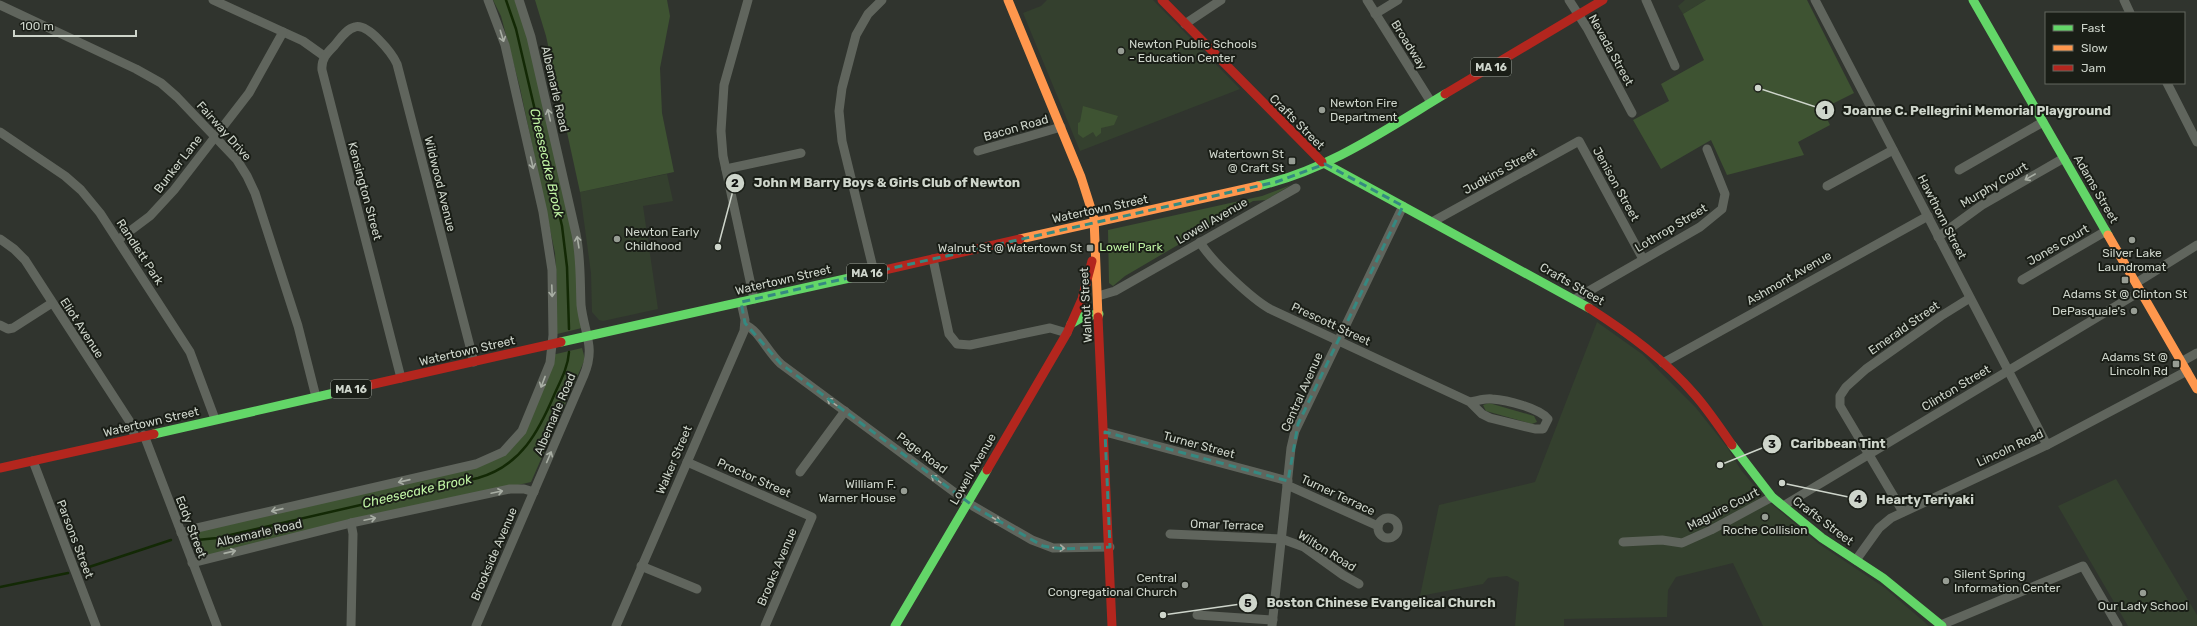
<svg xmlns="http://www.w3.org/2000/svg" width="2197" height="626" font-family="Rubik,sans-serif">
	<rect width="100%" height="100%" fill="#30342e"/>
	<g fill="#34402e">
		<polygon points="1047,0 1153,0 1240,89 1080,151 1023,13 1041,6"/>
		<polygon points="1685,0 1706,0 1683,14 1678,6"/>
		<polygon points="667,174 673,201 643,206 658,309 603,321 599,320 592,312 591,273 580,192"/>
		<polygon points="1597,322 1642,354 1696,408 1727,447 1741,470 1763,496 1752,502 1763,497 1819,544 1885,588 1929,626 1763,626 1733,563 1676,577 1668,590 1667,617 1564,619 1564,626 1515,626 1519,582 1507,576 1488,578 1483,584 1420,596 1439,505 1535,482"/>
		<polygon points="2116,479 2197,615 2197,626 2128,626 2058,506"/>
	</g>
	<g fill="#3e5332">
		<polygon points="493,0 519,0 576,234 586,327 553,335 557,286 555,253 520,88 501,16"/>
		<polygon points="535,0 667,0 670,16 660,68 662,113 674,172 580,192 546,36"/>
		<polygon points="1706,0 1807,0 1854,93 1822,109 1830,125 1798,142 1804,155 1727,175 1711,140 1661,169 1633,120 1669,101 1661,84 1704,60 1683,14"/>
		<polygon points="1083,106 1118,116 1114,125 1101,128 1101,133 1096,137 1093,132 1083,138 1078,134 1078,123 1080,122"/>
		<polygon points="1291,185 1266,200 1253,201 1125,276 1113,286 1109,283 1108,230 1262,196"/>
		<polygon points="582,348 585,359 531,482 201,559 190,530 481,463 516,439 552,355"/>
		<polygon points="1489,403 1534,416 1537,422 1532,424 1486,411 1483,405"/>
	</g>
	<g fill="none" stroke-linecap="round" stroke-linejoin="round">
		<g stroke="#132905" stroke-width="2.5">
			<polyline points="506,0 516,29 562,226 567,267 569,329"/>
			<path d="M 197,540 L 217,538 L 478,478 C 521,466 539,431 555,393 C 561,380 568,367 569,352"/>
			<polyline points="83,569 171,540"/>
			<polyline points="0,587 68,573"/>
		</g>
		<g stroke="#60655d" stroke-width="9">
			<polyline points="213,0 303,41 324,56"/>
			<polyline points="748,0 724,85 721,131 723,156 754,299"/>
			<polyline points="1367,0 1431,102"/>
			<polyline points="1569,0 1587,28 1632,113"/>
			<polyline points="1646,0 1675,66"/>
			<polyline points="1815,0 2047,445"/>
			<polyline points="2124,0 2130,13"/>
			<polyline points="0,5 136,69 161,83 177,97 237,160 247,176 255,193 298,326 316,397"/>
			<polyline points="1375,14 1398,0"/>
			<polyline points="1185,24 1221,0"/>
			<polyline points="2167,83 2197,142"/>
			<polyline points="0,132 65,176 81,190 100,213 190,352 215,419"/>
			<polyline points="978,151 1061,127"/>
			<polyline points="726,169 801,153"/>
			<polyline points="1959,170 2043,122"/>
			<polyline points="1827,186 1893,150"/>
			<polyline points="1432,222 1579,141 1643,259"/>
			<polyline points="1938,237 1982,205 2064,158"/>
			<polyline points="0,239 14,249 25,260 130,422 135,437"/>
			<polyline points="118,240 150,216 174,190 249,93 283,32"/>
			<path d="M 1200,242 C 1210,260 1252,299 1270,309 L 1470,402 L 1482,414 L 1490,418 L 1535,429 L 1543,429 L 1548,419 C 1539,408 1507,400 1492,399 C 1485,398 1477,401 1470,402"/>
			<polyline points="933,259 949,334 957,344 970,345 1050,328 1067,333"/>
			<polyline points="874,272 842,141 839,111 842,88 856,35 868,14 882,0"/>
			<polyline points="2022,280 2106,231"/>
			<polyline points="2136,283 2197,245"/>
			<polyline points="1098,296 1115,291 1296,188"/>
			<polyline points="1575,299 1700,227 1722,209 1725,194 1707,149"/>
			<polyline points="0,325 8,329 13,328 52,303"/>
			<path d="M 745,325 C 758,329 768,353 781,364 L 973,506 L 1032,540 L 1053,548 L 1110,547"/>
			<polyline points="2181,362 2197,353"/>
			<polyline points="1663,363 1928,216"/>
			<path d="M 401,378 L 322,70 C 321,59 327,53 334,46 C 340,39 346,29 355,27 C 368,23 392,53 397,64 L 474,362"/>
			<polyline points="1105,432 1288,481"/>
			<polyline points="144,435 217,626"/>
			<polyline points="33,461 96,626"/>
			<polyline points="687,462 812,517 765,626"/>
			<polyline points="800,472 845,411"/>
			<polyline points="1287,485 1378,526"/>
			<polyline points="1783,506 2141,291"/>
			<polyline points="1903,512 1840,406 1840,396 1846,387 1866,369 1941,316 1970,298"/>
			<circle cx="1388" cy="528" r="10"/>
			<polyline points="181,533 197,528 476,464 503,452 522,431 550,363 553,335 552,270 543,212 505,45 488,0"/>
			<polyline points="1170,534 1282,539 1304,547 1343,575 1359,584"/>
			<polyline points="1623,542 1662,540 1682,543 1711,530 1772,497"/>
			<polyline points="1856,560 1879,528 1891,518 2047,445 2187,371"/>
			<polyline points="192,563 351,523 510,489 524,489 534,492"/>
			<polyline points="641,566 697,589"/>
			<polyline points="1197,615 1273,620"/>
			<polyline points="1941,625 2083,566 2118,626"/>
			<polyline points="351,626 353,534 351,523"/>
			<path d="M 476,626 L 584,375 C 596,347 584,333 581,305 C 580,281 581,258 576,234 L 531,37 L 519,0"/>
			<polyline points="616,626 744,331 745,320 741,302"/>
			<polyline points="1272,626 1291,448 1295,431 1403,206"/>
		</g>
		<g stroke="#63d668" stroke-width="9">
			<polyline points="1973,0 2108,235"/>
			<polyline points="1322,162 1589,308"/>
			<path d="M 1258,186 C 1328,170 1385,130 1445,94"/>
			<polyline points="1071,324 1084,316 1099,314"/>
			<polyline points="561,342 854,277"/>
			<polyline points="154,434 343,391"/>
			<polyline points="1732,445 1772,497 1822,538 1883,578 1942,626"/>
			<polyline points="895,626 987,470"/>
		</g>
		<g stroke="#ff974d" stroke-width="9">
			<polyline points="1008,0 1081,177 1094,218 1098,317"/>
			<polyline points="2108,235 2197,389"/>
			<polyline points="1020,239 1258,186"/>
		</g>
		<g stroke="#b3261e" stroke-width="9">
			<polyline points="1162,0 1322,162"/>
			<polyline points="1445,94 1603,0"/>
			<polyline points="854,277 1020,239"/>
			<path d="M 1589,308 C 1628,333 1665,360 1695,395 C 1709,411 1720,428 1732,445"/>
			<polyline points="1098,317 1112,626"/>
			<polyline points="343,391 561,342"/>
			<polyline points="0,468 154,434"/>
			<polyline points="987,470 1067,333 1082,299 1092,261"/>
		</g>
	</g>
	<defs><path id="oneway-shaft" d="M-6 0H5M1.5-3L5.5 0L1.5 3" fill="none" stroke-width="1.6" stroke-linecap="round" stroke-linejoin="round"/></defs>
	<g stroke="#a8aea4">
		<use href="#oneway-shaft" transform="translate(502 36) rotate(73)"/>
		<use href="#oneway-shaft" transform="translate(549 115) rotate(-103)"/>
		<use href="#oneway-shaft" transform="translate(532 163) rotate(77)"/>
		<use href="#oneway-shaft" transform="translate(2030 177) rotate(150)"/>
		<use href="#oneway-shaft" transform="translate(578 242) rotate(-99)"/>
		<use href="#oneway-shaft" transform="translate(552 291) rotate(88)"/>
		<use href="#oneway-shaft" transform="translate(543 382) rotate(111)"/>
		<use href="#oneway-shaft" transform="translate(832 402) rotate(-144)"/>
		<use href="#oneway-shaft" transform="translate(549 457) rotate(-67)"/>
		<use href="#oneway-shaft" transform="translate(936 479) rotate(-143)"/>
		<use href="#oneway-shaft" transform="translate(404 481) rotate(167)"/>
		<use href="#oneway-shaft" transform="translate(497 492) rotate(-12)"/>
		<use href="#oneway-shaft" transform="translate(277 510) rotate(167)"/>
		<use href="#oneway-shaft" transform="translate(370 519) rotate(-12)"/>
		<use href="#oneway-shaft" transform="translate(995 519) rotate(30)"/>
		<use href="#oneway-shaft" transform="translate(1059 548) rotate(4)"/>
		<use href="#oneway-shaft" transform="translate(230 552) rotate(-13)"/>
	</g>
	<path fill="none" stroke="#358981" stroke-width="3" stroke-dasharray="8 5" stroke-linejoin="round" d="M 1325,164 L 1403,206 L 1298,424 L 1288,481 L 1105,432 L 1110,547 L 1063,549 L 1043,546 L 976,508 L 781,364 L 745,323 L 741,302 L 1276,182 Z"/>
	<g fill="#979d94" stroke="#1a1e17" stroke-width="1.5">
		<circle cx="1121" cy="51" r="4"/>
		<circle cx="1322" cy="110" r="4"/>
		<rect x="1288" y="157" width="8" height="8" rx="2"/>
		<circle cx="617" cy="239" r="4"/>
		<circle cx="2132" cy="240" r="4"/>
		<rect x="1086" y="244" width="8" height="8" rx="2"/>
		<rect x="2121" y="276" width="8" height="8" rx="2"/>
		<circle cx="2134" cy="311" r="4"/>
		<rect x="2172" y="360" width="8" height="8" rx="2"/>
		<circle cx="904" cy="491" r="4"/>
		<circle cx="1765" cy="517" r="4"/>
		<circle cx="1946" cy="581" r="4"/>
		<circle cx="1185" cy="585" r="4"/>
		<circle cx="2143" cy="593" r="4"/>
	</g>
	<g text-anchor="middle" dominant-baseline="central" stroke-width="4" stroke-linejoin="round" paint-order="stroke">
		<g fill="#1a1e17" stroke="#989e95" stroke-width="1">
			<rect x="1471" y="58" width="40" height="18" rx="3"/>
			<rect x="847" y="264" width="40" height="18" rx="3"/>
			<rect x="331" y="380" width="40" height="18" rx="3"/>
		</g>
		<g font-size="11" font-weight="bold" fill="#ced5cb">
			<text x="1491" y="67">MA 16</text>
			<text x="867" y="273">MA 16</text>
			<text x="351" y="389">MA 16</text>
		</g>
		<g font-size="12" fill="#ced5cb" stroke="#1a1e17" text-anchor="end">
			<text x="1129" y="44" text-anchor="start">Newton Public Schools<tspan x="1129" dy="14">- Education Center</tspan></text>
			<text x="1330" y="103" text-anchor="start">Newton Fire<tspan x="1330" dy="14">Department</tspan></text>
			<text x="1284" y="154">Watertown St<tspan x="1284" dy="14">@ Craft St</tspan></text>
			<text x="625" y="232" text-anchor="start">Newton Early<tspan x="625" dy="14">Childhood</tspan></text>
			<text x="1082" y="248">Walnut St @ Watertown St</text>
			<text x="2132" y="253" text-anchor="middle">Silver Lake<tspan x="2132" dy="14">Laundromat</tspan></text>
			<text x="2125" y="294" text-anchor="middle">Adams St @ Clinton St</text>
			<text x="2126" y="311">DePasquale's</text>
			<text x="2168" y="357">Adams St @<tspan x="2168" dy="14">Lincoln Rd</tspan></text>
			<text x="896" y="484">William F.<tspan x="896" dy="14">Warner House</tspan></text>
			<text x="1765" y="530" text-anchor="middle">Roche Collision</text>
			<text x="1954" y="574" text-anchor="start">Silent Spring<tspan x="1954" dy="14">Information Center</tspan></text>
			<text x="1177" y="578">Central<tspan x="1177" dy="14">Congregational Church</tspan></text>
			<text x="2143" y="606" text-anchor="middle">Our Lady School</text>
		</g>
		<g font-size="12" fill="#ced5cb" stroke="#1a1e17">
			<text transform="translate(1409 45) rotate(58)">Broadway</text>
			<text transform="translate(1611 50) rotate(61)">Nevada Street</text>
			<text transform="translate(555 89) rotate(77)">Albemarle Road</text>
			<text transform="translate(1297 122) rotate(45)">Crafts Street</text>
			<text transform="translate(1016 128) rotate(-16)">Bacon Road</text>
			<text transform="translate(224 131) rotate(48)">Fairway Drive</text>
			<text transform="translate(178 164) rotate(-52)">Bunker Lane</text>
			<text transform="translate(1500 171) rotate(-29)">Judkins Street</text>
			<text transform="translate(440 184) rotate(76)">Wildwood Avenue</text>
			<text transform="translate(1616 184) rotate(61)">Jenison Street</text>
			<text transform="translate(1994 185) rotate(-31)">Murphy Court</text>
			<text transform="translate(2096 189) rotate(60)">Adams Street</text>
			<text transform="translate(365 191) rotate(75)">Kensington Street</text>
			<text transform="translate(1100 209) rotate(-12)">Watertown Street</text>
			<text transform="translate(1942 217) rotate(63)">Hawthorn Street</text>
			<text transform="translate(1212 221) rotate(-30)">Lowell Avenue</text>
			<text transform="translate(1671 228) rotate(-31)">Lothrop Street</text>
			<text transform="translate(2058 245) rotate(-30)">Jones Court</text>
			<text transform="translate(140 252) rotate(57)">Randlett Park</text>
			<text transform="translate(1789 278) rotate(-30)">Ashmont Avenue</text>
			<text transform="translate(783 280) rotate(-13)">Watertown Street</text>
			<text transform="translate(1572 284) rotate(30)">Crafts Street</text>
			<text transform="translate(1086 305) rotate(-93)">Walnut Street</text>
			<text transform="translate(1331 324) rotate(25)">Prescott Street</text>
			<text transform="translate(82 328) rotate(57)">Eliot Avenue</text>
			<text transform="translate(1904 328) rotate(-35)">Emerald Street</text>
			<text transform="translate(467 351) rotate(-13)">Watertown Street</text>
			<text transform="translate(1956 388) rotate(-31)">Clinton Street</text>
			<text transform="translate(1302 392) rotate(-66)">Central Avenue</text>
			<text transform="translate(555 414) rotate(-67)">Albemarle Road</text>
			<text transform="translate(151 422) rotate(-13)">Watertown Street</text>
			<text transform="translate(1199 445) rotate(15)">Turner Street</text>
			<text transform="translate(2010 448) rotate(-25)">Lincoln Road</text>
			<text transform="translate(922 453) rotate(37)">Page Road</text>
			<text transform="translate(674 460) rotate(-67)">Walker Street</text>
			<text transform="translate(973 469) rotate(-60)">Lowell Avenue</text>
			<text transform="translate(754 478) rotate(24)">Proctor Street</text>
			<text transform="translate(1338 495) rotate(25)">Turner Terrace</text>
			<text transform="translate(1723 509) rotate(-27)">Maguire Court</text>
			<text transform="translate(1823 521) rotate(37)">Crafts Street</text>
			<text transform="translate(1227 525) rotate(2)">Omar Terrace</text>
			<text transform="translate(191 527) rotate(69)">Eddy Street</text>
			<text transform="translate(259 533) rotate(-13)">Albemarle Road</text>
			<text transform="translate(75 539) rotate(69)">Parsons Street</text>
			<text transform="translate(1327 551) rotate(32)">Wilton Road</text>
			<text transform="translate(494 554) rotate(-67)">Brookside Avenue</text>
			<text transform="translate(777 567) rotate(-67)">Brooks Avenue</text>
		</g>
		<g font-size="12" fill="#bdf1a1" stroke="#1a1e17">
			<text x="1131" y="247">Lowell Park</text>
		</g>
		<g font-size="13" font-style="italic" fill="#c0f4a4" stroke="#1a1e17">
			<text transform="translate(547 163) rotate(77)">Cheesecake Brook</text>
			<text transform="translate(417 491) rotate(-13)">Cheesecake Brook</text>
		</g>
	</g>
	<path fill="none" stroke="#ced5cb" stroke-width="1.5" d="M1758 88L1825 110M718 247L735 183M1720 465L1772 444M1782 483L1858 499M1163 615L1248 603"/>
	<g fill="#ced5cb" stroke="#1a1e17" stroke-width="1.5">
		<circle cx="1758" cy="88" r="4"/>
		<circle cx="718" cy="247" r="4"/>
		<circle cx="1720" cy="465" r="4"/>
		<circle cx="1782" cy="483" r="4"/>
		<circle cx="1163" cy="615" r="4"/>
		<circle cx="1825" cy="110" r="10"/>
		<circle cx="735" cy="183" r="10"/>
		<circle cx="1772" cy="444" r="10"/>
		<circle cx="1858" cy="499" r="10"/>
		<circle cx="1248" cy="603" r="10"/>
	</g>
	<g font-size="12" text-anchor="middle" font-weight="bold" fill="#111">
		<text x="1825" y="114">1</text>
		<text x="735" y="187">2</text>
		<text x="1772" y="448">3</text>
		<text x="1858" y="503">4</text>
		<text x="1248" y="607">5</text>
	</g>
	<g font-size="13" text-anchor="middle" font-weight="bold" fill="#ced5cb" stroke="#1a1e17" stroke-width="4" stroke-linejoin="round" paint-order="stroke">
		<text x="1977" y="115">Joanne C. Pellegrini Memorial Playground</text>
		<text x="887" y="187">John M Barry Boys &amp; Girls Club of Newton</text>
		<text x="1838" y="448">Caribbean Tint</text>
		<text x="1925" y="504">Hearty Teriyaki</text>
		<text x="1381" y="607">Boston Chinese Evangelical Church</text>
	</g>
	<rect x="2045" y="12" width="140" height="72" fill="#1a1e17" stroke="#62675f"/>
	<rect x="2053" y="25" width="20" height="6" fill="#63d668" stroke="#62675f"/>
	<text x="2081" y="32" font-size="12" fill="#ced5cb">Fast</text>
	<rect x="2053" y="45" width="20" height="6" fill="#ff974d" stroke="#62675f"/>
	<text x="2081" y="52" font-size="12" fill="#ced5cb">Slow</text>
	<rect x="2053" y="65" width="20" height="6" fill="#b3261e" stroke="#62675f"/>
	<text x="2081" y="72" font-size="12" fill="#ced5cb">Jam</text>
	<path d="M14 30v6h122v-6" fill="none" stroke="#ced5cb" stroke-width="2"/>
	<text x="20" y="30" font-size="12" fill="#ced5cb" stroke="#1a1e17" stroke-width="3" paint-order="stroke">100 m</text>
</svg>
